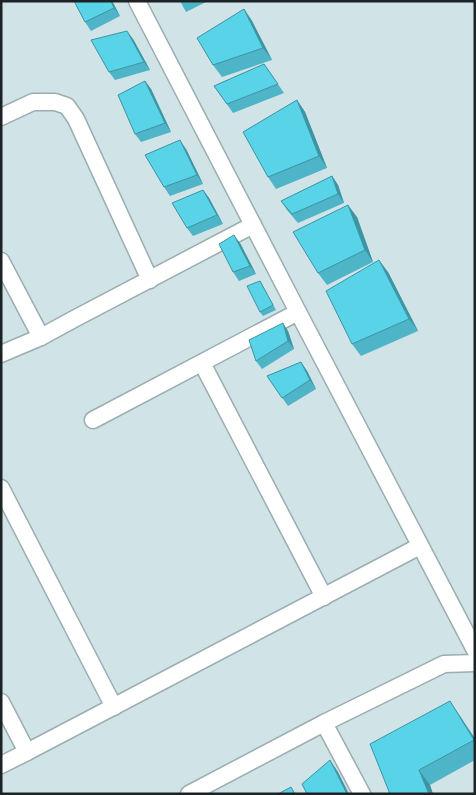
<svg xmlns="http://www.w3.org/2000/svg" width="476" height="795" font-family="Bitter,serif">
	<rect width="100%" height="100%" fill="#d0e3e6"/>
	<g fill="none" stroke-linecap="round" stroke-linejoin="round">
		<defs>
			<g id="street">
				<polyline points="137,1 298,312 475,650"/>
				<polyline points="1,117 33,102 55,102 67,106 76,119 150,280"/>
				<polyline points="1,261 41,337"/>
				<polyline points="1,354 41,337 74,319 253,225"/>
				<polyline points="202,363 324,597"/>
				<polyline points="93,420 298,312"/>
				<polyline points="1,488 114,707"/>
				<polyline points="1,702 27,752 1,765"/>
				<polyline points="324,723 362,794"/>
				<polyline points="27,752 420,546"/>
				<polyline points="189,794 324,723 444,664 475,663"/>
			</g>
		</defs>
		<use href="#street" stroke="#9badb0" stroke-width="19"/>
		<use href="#street" stroke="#fff" stroke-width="16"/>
	</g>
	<g fill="#4db5c7">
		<polygon points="74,1 112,1 120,16 91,31 85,22"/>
		<polygon points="180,1 208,1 186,12"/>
		<polygon points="244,9 252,21 272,60 222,77 213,65"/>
		<polygon points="133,39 150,70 115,80 109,72"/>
		<polygon points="264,64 284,93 233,113 214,86"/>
		<polygon points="145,81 151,89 171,132 141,142 135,134"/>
		<polygon points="297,100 305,112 327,168 276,189 268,177"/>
		<polygon points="186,149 203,184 170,196 164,187"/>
		<polygon points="332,176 338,185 344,203 298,223 287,210 281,201"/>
		<polygon points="203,190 209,198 223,224 193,236 187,228"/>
		<polygon points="357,217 373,262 327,285 318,273"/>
		<polygon points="240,243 256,274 239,281 233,272"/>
		<polygon points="388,272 418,331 361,356 352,344"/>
		<polygon points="260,281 276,310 263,316 260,312"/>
		<polygon points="288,331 294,349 262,369 256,361"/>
		<polygon points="301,362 307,371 316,389 288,406 267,376"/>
		<polygon points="460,716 475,739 475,760 430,785 433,794 390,794"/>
	</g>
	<g fill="#3e94a2">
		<polygon points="111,1 112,1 120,16 114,8"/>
		<polygon points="244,9 252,21 272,60 263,48"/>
		<polygon points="127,31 133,39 150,70 144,62"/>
		<polygon points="145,81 151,89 171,132 165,123"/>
		<polygon points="297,100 305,112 327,168 319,156"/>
		<polygon points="180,140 186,149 203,184 197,175"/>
		<polygon points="332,176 338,185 344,203 338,194"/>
		<polygon points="203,190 209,198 223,224 217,215"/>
		<polygon points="348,205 357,217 373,262 365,250"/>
		<polygon points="234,235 240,243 256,274 250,266"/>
		<polygon points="379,260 388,272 418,331 409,319"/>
		<polygon points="283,323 288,331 294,349 288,341"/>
		<polygon points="301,362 307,371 316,389 310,380"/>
		<polygon points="450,701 460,716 475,739 475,741"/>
		<polygon points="330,760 338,772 349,794 347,794"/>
		<polygon points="419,770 430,785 433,794 429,794"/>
	</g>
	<g fill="#59d3e7" stroke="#3e94a2">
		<polygon points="74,1 111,1 114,8 85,22"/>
		<polygon points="244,9 263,48 213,65 197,38"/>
		<polygon points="127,31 144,62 109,72 91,40"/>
		<polygon points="264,64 278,84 227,104 214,86"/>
		<polygon points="145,81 165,123 135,134 118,95"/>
		<polygon points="297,100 319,156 268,177 243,132"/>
		<polygon points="180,140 197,175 164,187 145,155"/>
		<polygon points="332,176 338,194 292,214 281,201"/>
		<polygon points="203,190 217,215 187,228 172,203"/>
		<polygon points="348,205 365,250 318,273 293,232"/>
		<polygon points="234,235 250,266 233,272 219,244"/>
		<polygon points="379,260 409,319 352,344 326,291"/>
		<polygon points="260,281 273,305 260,312 247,286"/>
		<polygon points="283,323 288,341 256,361 249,340"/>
		<polygon points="301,362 310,380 282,398 267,376"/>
		<polygon points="450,701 474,740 419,770 429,794 390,794 370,744"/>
		<polygon points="330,760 347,794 307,794 302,784"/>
		<polygon points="291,787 295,794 278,794"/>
	</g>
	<rect width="476" height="795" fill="none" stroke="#1c2324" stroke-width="5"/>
</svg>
